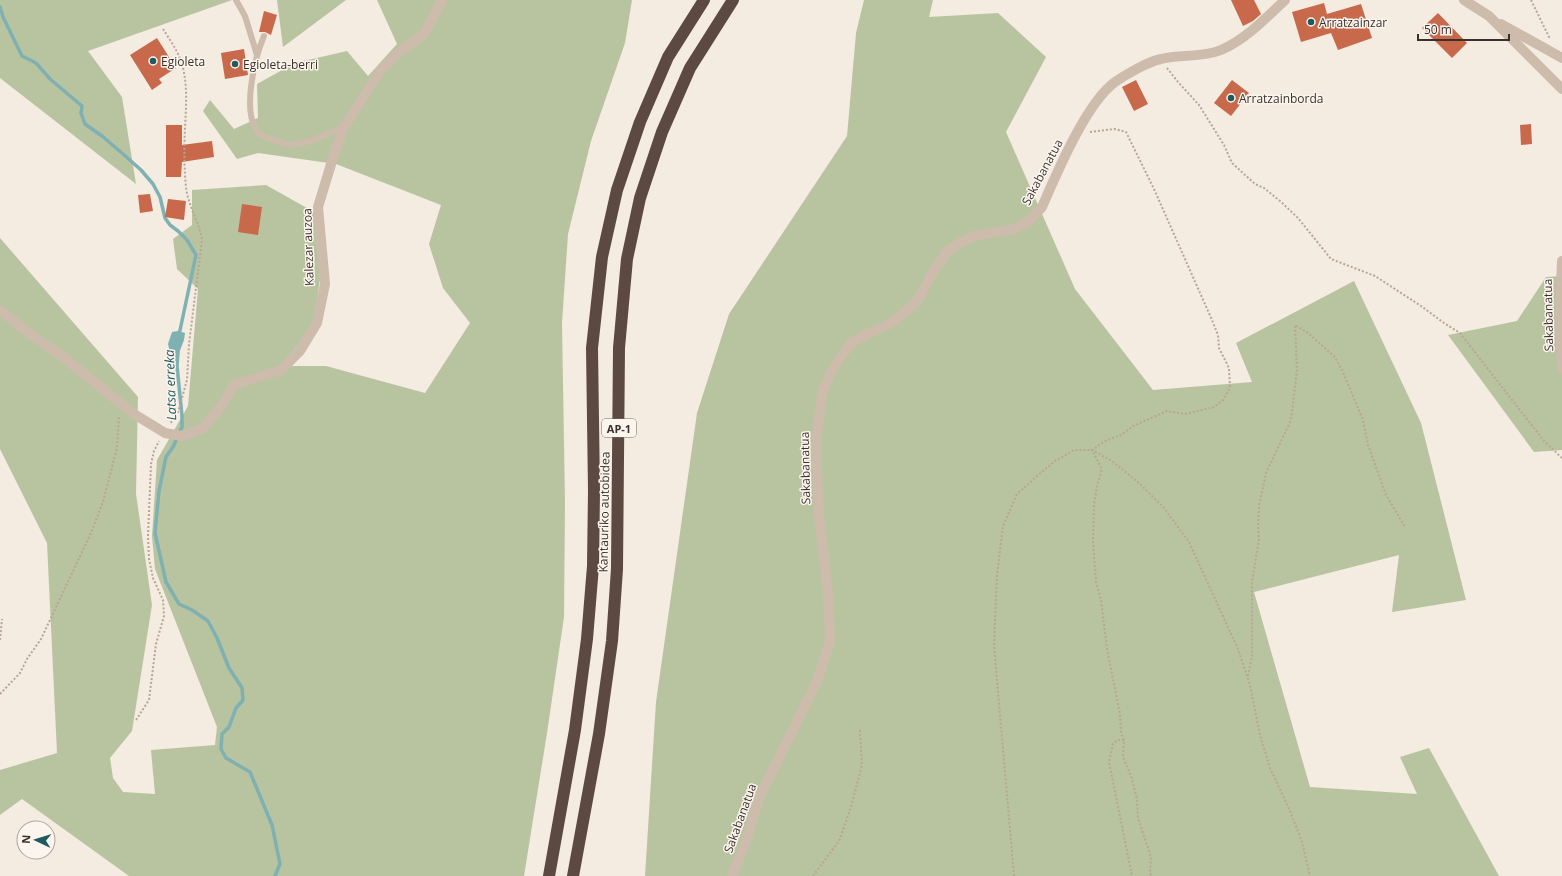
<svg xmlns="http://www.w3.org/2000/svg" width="1562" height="876" font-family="'Open Sans',sans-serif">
	<rect width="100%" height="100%" fill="#f4ebe1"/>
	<g fill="#b8c4a0">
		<polygon points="0,0 232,0 88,51 122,97 136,184 0,78"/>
		<polygon points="277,0 346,0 283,47"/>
		<polygon points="377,0 632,0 625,43 591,141 568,234 562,323 565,503 564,617 547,733 524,876 129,876 22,799 0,815 0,770 57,753 47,543 0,449 0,238 138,397 136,494 152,605 132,731 110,758 113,778 123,792 155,794 151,750 215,745 217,727 155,569 152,536 157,460 188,406 198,289 177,269 173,239 192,225 192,190 266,185 314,212 320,279 314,322 296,348 279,366 326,366 425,393 470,323 443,288 429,244 441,205 336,164 258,153 237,159 203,111 210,100 234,129 258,118 257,84 295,63 347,51 368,76 397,44"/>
		<polygon points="864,0 933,0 929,17 998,13 1046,57 1006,132 1075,289 1153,390 1252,382 1236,343 1354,281 1421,423 1466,600 1392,612 1399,555 1254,592 1310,787 1417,794 1400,757 1429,748 1499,876 645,876 656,702 697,413 729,314 847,136 856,33"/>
		<polygon points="1562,276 1562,450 1534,452 1448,335 1517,321 1546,277"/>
	</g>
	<polygon fill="#7fb0b2" points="178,331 185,333 184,340 176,361 172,361 168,344 172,332"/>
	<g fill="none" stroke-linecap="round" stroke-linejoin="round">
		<g stroke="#7fb0b2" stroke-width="3.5">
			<polyline points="0,7 3,17 22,56 36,63 50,79 82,106 81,113 85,124 102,136 123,154 141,170 153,184 160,197 165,218 170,225 178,231 187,240 196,255 179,335"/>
			<polyline points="178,352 177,366 182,416 182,427 173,447 166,457 159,491 155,533 166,582 179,604 192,610 208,621 217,638 229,668 242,688 243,700 236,708 229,727 222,734 221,749 226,758 250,772 272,825 280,864 275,876"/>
		</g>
	</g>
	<g fill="#c8694b">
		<polygon points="1231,0 1254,0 1261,14 1253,21 1243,26"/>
		<polygon points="1324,3 1327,14 1361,4 1372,38 1338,50 1331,33 1301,42 1292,12"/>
		<polygon points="264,11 277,15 271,35 265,32 259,32"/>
		<polygon points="1438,13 1467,43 1452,58 1422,28"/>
		<polygon points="157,38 176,68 159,79 162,83 152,90 130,55"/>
		<polygon points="244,49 248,75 225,79 221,53"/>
		<polygon points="1136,80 1148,104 1134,111 1122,87"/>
		<polygon points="1232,80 1249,93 1231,116 1214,103"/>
		<polygon points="1531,124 1532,144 1521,145 1520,125"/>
		<polygon points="166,125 182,125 182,145 212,141 214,157 182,162 181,177 166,177"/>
		<polygon points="150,194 153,211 140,213 138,195"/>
		<polygon points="168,199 186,201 184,220 165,217"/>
		<polygon points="242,204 262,207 258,235 238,232"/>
	</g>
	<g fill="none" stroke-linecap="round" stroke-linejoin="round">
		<g stroke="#b9a596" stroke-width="2" stroke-dasharray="2 2" stroke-linecap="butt">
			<polyline points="1531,0 1550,39"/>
			<path d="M 163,29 C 170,40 178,51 182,64 C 188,85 186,107 185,128 C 184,148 184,167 186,187 C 188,206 199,221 202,240 L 189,344 L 187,380 L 178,412 L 170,424"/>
			<polyline points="1167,68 1178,82 1199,105 1224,145 1232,163 1255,184 1264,188 1280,201 1298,218 1331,259 1375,276 1421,306 1444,323 1460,333 1544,441 1562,458"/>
			<polyline points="1090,132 1115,129 1126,132 1154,189 1212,320 1218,335 1219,348 1229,368 1230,388 1223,400 1214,407 1185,414 1167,411 1133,426 1121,435 1107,440 1092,450 1102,469 1097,486 1094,505 1093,542 1096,582 1101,600 1107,649 1120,714 1121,733 1124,740 1123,757 1131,776 1137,799 1138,818 1151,857 1150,872 1151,876"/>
			<polyline points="0,640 2,619"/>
			<polyline points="1248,676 1252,656 1252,582 1259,539 1258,527 1259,506 1266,473 1291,420 1297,370 1295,325 1308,333 1335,357 1343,372 1363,420 1368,445 1386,495 1405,527"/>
			<polyline points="0,694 20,673 27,659 41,639 91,533 103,502 117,448 119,417"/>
			<polyline points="136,720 149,700 156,644 164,616 163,600 153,578 149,559 148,536 151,464 154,451 159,441"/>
			<polyline points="1124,740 1117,740 1113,744 1109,762 1132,876"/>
			<polyline points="813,876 839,841 851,807 862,765 860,730"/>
			<polyline points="1014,876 994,645 997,576 1003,526 1017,494 1036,477 1055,461 1074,450 1092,450 1112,461 1140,484 1164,508 1189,542 1238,649 1250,685 1260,735 1270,768 1290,811 1302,842 1310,876"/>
		</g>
		<g stroke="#cdbbac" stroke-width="6">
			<polyline points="236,0 245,16 257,55"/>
			<path d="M 264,36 C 255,57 240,116 260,134 C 265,138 272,139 277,141 C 284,143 291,146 298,144 C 314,141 330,133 344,126"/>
		</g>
		<g stroke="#cdbbac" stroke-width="10">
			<polyline points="1464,0 1489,16 1562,89"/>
			<polyline points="1501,24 1562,58"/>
			<polyline points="1562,261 1560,312 1562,368"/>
			<polyline points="0,310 30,334 63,357 134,414 165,433 181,436 202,429 222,405 234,385 281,370 300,351 317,323 325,284 318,207 332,161 343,129 380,71 398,53 424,34 442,0"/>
			<path d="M 732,876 L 745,844 L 759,798 L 818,679 L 830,641 L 828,594 L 819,516 L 816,444 L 822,393 L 829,376 L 840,358 L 852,342 L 867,334 L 886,326 L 898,318 L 917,301 L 936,267 L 948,251 L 961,242 L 974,236 L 1015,229 L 1030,220 L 1042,207 C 1057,173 1086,103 1115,82 C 1125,75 1149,61 1161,59 C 1180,54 1202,58 1221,50 C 1246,39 1266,18 1285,0"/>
		</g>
		<g stroke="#5c4a42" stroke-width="12">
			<polyline points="549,876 575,730 587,639 593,566 594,491 592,348 602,257 617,190 640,122 668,57 704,0"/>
			<polyline points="573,876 599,734 612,641 617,569 619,348 627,259 640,198 662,132 690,68 733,0"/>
		</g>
	</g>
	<g fill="#1f5a5e" stroke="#fbf5ee" stroke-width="1.5">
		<circle cx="1311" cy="22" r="4"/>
		<circle cx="153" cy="61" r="4"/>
		<circle cx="235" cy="64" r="4"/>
		<circle cx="1231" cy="98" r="4"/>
	</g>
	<g text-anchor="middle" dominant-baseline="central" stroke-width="3" stroke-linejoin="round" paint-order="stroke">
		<rect fill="#fbf5ee" stroke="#756b66" stroke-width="1" x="602" y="419" width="34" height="18" rx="3"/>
		<g font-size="11" font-weight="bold" fill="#3b302b">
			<text x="619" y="428">AP-1</text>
		</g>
		<g font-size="12" fill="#3b302b" stroke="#fbf5ee" text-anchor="start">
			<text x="1319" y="22">Arratzainzar</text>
			<text x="161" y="61">Egioleta</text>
			<text x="243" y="64">Egioleta-berri</text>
			<text x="1239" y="98">Arratzainborda</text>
		</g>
		<g font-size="12" fill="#3b302b" stroke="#fbf5ee">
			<text transform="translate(1042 172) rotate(-62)">Sakabanatua</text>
			<text transform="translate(308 247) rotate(-92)">Kalezar auzoa</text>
			<text transform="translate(1548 315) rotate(-91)">Sakabanatua</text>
			<text transform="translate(805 468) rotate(-91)">Sakabanatua</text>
			<text transform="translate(604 512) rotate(-89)">Kantauriko autobidea</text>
			<text transform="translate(740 818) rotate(-70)">Sakabanatua</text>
		</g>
		<g font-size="13" font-style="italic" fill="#1f5a5e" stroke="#fbf5ee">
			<text transform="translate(170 385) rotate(-92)">Latsa erreka</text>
		</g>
	</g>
	<g transform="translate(36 840) rotate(274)"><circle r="19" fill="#fbf5ee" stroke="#aea6a0"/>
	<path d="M0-3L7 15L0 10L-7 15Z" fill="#1f5a5e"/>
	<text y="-6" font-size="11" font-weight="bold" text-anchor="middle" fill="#3b302b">N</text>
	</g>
	<path d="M1418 34v6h91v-6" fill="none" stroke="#3b302b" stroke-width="2"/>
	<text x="1424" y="34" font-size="12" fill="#3b302b" stroke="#fbf5ee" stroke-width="3" paint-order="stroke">50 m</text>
</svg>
